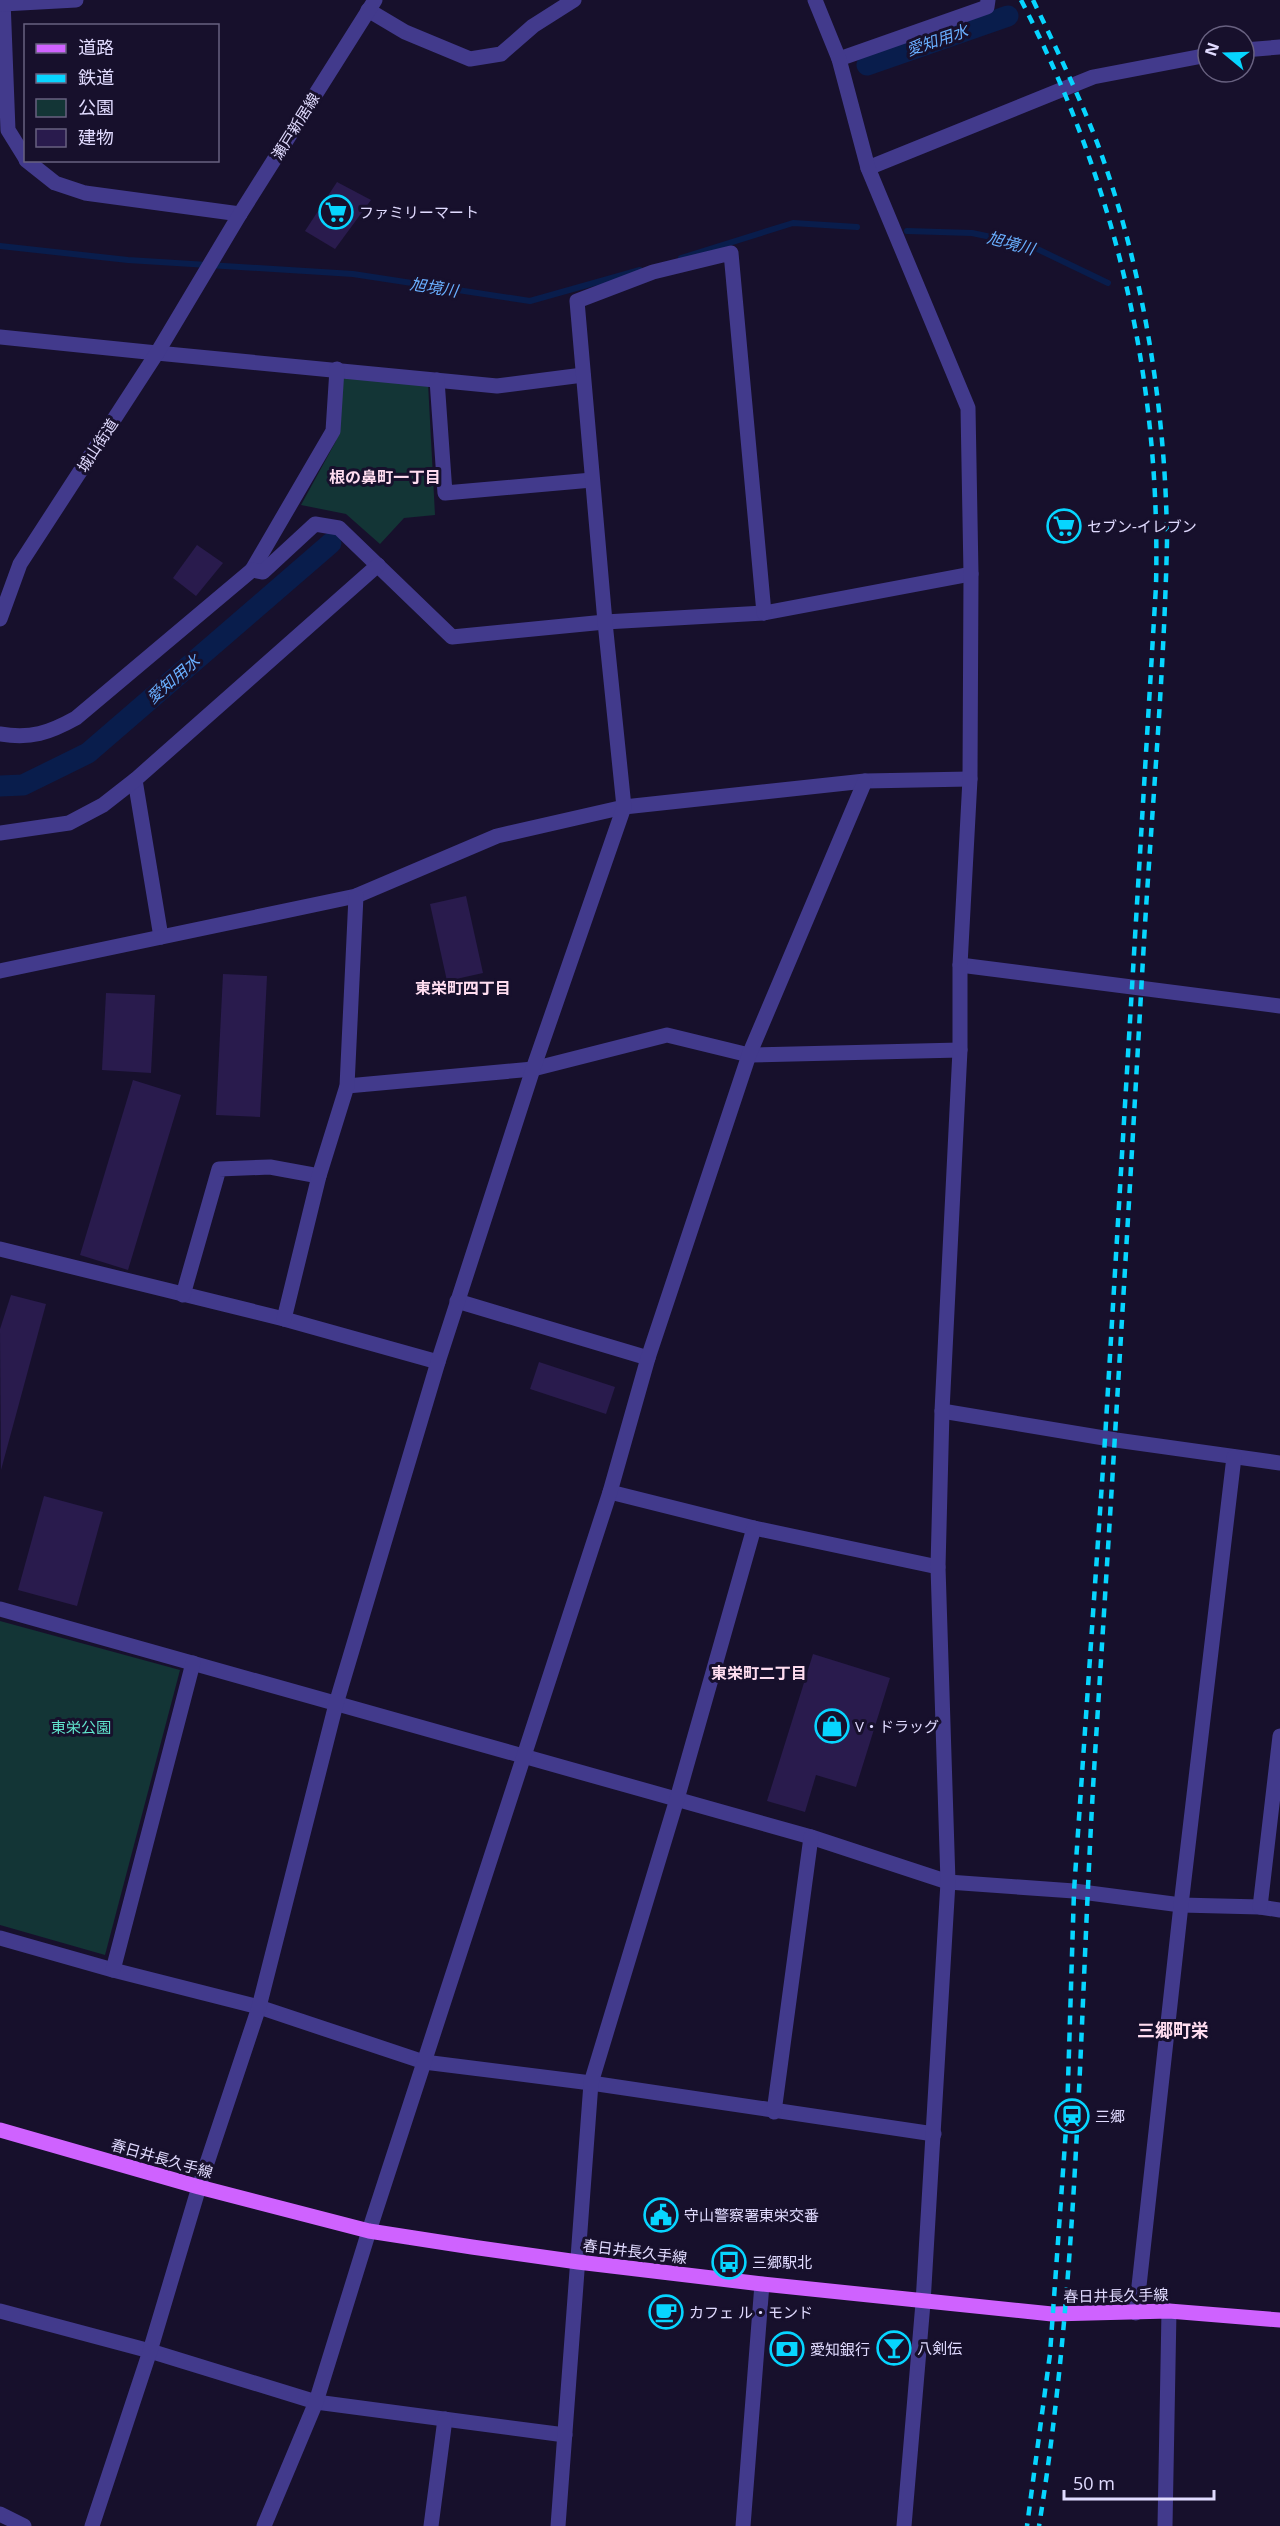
<svg xmlns="http://www.w3.org/2000/svg" width="1280" height="2526" font-family="'Open Sans','Noto Sans JP',sans-serif">
	<rect width="100%" height="100%" fill="#17102c"/>
	<g fill="#133536">
		<polygon points="343,377 428,383 435,515 404,518 380,544 346,514 301,505 336,441"/>
		<polygon points="0,1621 180,1670 105,1955 0,1925"/>
	</g>
	<g fill="none" stroke-linecap="round" stroke-linejoin="round">
		<g stroke="#091d4c" stroke-width="6">
			<polyline points="907,231 972,233 1029,245 1108,283"/>
			<polyline points="0,246 128,260 353,274 530,301 640,270"/>
			<polyline points="681,258 793,223 857,227"/>
		</g>
		<g stroke="#091d4c" stroke-width="21">
			<polyline points="867,65 1008,16"/>
			<polyline points="0,786 23,785 88,753 331,543"/>
		</g>
	</g>
	<g fill="#291b4d">
		<polygon points="337,182 371,200 335,249 305,231"/>
		<polygon points="197,545 223,563 196,596 173,578"/>
		<polygon points="466,896 483,973 447,981 430,904"/>
		<polygon points="223,974 267,976 260,1117 216,1115"/>
		<polygon points="106,993 155,995 151,1073 102,1070"/>
		<polygon points="133,1080 181,1095 128,1270 80,1255"/>
		<polygon points="11,1295 46,1304 1,1470 0,1329"/>
		<polygon points="539,1362 615,1387 606,1414 530,1389"/>
		<polygon points="44,1496 103,1512 77,1606 18,1590"/>
		<polygon points="813,1654 890,1678 856,1787 816,1775 805,1812 767,1801"/>
	</g>
	<g fill="none" stroke-linecap="round" stroke-linejoin="round">
		<g stroke="#423a8c" stroke-width="15">
			<polyline points="3,0 8,130 26,159"/>
			<polyline points="3,4 76,0"/>
			<polyline points="368,10 405,32 470,59 501,54 533,26 574,0"/>
			<polyline points="1244,50 1280,47"/>
			<polyline points="839,59 987,7 988,0"/>
			<polyline points="26,160 55,183 85,193 240,214"/>
			<polyline points="868,168 1093,77 1208,55"/>
			<polyline points="157,353 497,386 583,375"/>
			<polyline points="437,380 445,493 592,480"/>
			<polyline points="252,570 333,431 337,369"/>
			<path d="M 0,734 C 31,739 49,733 76,718 L 252,570 L 263,572 L 315,524 L 339,528 L 452,637 L 605,622 L 764,613 L 971,574"/>
			<polyline points="135,780 161,937"/>
			<polyline points="0,833 69,823 103,805 135,780 378,565"/>
			<polyline points="960,965 1280,1006"/>
			<polyline points="0,971 356,896 497,836 624,807 865,781 970,779"/>
			<polyline points="347,1086 533,1069 667,1035 749,1055 960,1050"/>
			<polyline points="0,1249 284,1319 438,1362"/>
			<polyline points="183,1295 219,1169 270,1167 319,1176"/>
			<polyline points="457,1301 648,1358"/>
			<polyline points="284,1319 319,1176 347,1086 356,896"/>
			<polyline points="942,1411 1116,1440 1280,1463"/>
			<polyline points="610,1492 754,1528 938,1567"/>
			<polyline points="0,1609 811,1837 948,1882 1074,1891 1181,1905 1260,1907 1280,1910"/>
			<polyline points="1260,1907 1280,1736"/>
			<polyline points="0,1938 113,1970 259,2007 424,2062 591,2083 934,2134"/>
			<polyline points="113,1970 193,1663"/>
			<polyline points="774,2112 811,1837"/>
			<polyline points="0,2311 150,2351 316,2402 565,2435"/>
			<polyline points="1136,2313 1181,1905 1234,1457"/>
			<polyline points="0,2514 24,2526"/>
			<polyline points="92,2526 150,2351 199,2187 259,2007 336,1704 438,1362 533,1069 624,807 605,622 577,301 653,272 731,253 764,613"/>
			<polyline points="264,2526 316,2402 369,2231 610,1492 648,1358 749,1055 865,781"/>
			<polyline points="431,2526 445,2419"/>
			<polyline points="558,2526 591,2083 677,1799 754,1528"/>
			<polyline points="743,2526 762,2284"/>
			<polyline points="904,2526 923,2303"/>
			<polyline points="1165,2526 1169,2311"/>
		</g>
		<g stroke="#423a8c" stroke-width="15">
			<polyline points="815,0 839,59 868,168 968,408 971,574 970,779 960,965 960,1050 942,1411 938,1567 948,1882 923,2303"/>
			<polyline points="0,337 157,353"/>
			<polyline points="0,619 20,564 157,353 240,214 375,0"/>
		</g>
		<polyline stroke="#cf62ff" stroke-width="15" points="0,2130 199,2187 369,2231 472,2247 578,2262 762,2284 1052,2314 1169,2311 1280,2320"/>
		<g stroke="#07d5ff" stroke-width="4.5" stroke-dasharray="9 8" stroke-linecap="butt">
			<path d="M 1021,0 C 1116,184 1161,379 1156,586 L 1105,1439 L 1074,1891 L 1067,2115 L 1050,2354 L 1027,2526"/>
			<path d="M 1033,0 C 1056,48 1079,95 1098,145 C 1143,267 1166,411 1167,542 C 1164,675 1152,808 1144,941 C 1129,1207 1113,1473 1096,1739 C 1079,2000 1081,2267 1039,2526"/>
		</g>
	</g>
	<defs>
		<symbol id="supermarket-ring" viewBox="-11 -11 22 22"><circle r="9.5" fill="#17102c" stroke="#07d5ff" stroke-width="1.5"/><path d="M-6-5.5h2.5l.6 2H6L4.5 2H-2.5L-4.4-4H-6ZM-1.5 3.2a1.3 1.3 0 1 0 .1 0ZM3 3.2a1.3 1.3 0 1 0 .1 0Z" fill="#07d5ff"/></symbol>
		<symbol id="shop-ring" viewBox="-11 -11 22 22"><circle r="9.5" fill="#17102c" stroke="#07d5ff" stroke-width="1.5"/><path d="M-5-2.5h2.3a2.7 3.5 0 0 1 5.4 0H5L5.5 6h-11ZM-1.5-2.5h3a1.5 2.3 0 0 0-3 0Z" fill="#07d5ff"/></symbol>
		<symbol id="station-ring" viewBox="-11 -11 22 22"><circle r="9.5" fill="#17102c" stroke="#07d5ff" stroke-width="1.5"/><path d="M-3-6H3Q5-6 5-4V2Q5 4 3 4L4.5 6H3L1.5 4h-3L-3 6H-4.5L-3 4Q-5 4-5 2V-4Q-5-6-3-6ZM-3.5-4v3h7v-3ZM-3.5 1v1.5H-2V1ZM2 1v1.5H3.5V1Z" fill="#07d5ff"/></symbol>
		<symbol id="civic-ring" viewBox="-11 -11 22 22"><circle r="9.5" fill="#17102c" stroke="#07d5ff" stroke-width="1.5"/><path d="M-.6-6.5H3V-4.5H.6V-3L4-1V1h2V6H-6V1h2V-1L-.6-3ZM-1.2 2.5V6h2.4V2.5Z" fill="#07d5ff"/></symbol>
		<symbol id="bus-ring" viewBox="-11 -11 22 22"><circle r="9.5" fill="#17102c" stroke="#07d5ff" stroke-width="1.5"/><path d="M-5-6H5V4H4V6H2V4H-2V6H-4V4H-5ZM-3.5-4V0h7V-4ZM-3.5 1.2v1.5H-2V1.2ZM2 1.2v1.5H3.5V1.2Z" fill="#07d5ff"/></symbol>
		<symbol id="cafe-ring" viewBox="-11 -11 22 22"><circle r="9.5" fill="#17102c" stroke="#07d5ff" stroke-width="1.5"/><path d="M-5.5-4.5H6V0H3Q3 3.5 0 3.5H-2.5Q-5.5 3.5-5.5 0ZM3-3.2v2h1.7v-2ZM-6 4.5H4V6H-6Z" fill="#07d5ff"/></symbol>
		<symbol id="bar-ring" viewBox="-11 -11 22 22"><circle r="9.5" fill="#17102c" stroke="#07d5ff" stroke-width="1.5"/><path d="M-6-5H6L.8 .8V4.5H3.5V6h-7V4.5H-.8V.8Z" fill="#07d5ff"/></symbol>
		<symbol id="bank-ring" viewBox="-11 -11 22 22"><circle r="9.5" fill="#17102c" stroke="#07d5ff" stroke-width="1.5"/><path d="M-6-4H6V4H-6ZM0-2.3a2.3 2.3 0 1 0 0 4.6a2.3 2.3 0 1 0 0-4.6Z" fill="#07d5ff"/></symbol>
	</defs>
	<g fill-rule="evenodd">
		<use href="#supermarket-ring" x="317" y="193" width="38" height="38"/>
		<use href="#supermarket-ring" x="1045" y="507" width="38" height="38"/>
		<use href="#shop-ring" x="813" y="1707" width="38" height="38"/>
		<use href="#station-ring" x="1053" y="2097" width="38" height="38"/>
		<use href="#civic-ring" x="642" y="2196" width="38" height="38"/>
		<use href="#bus-ring" x="710" y="2243" width="38" height="38"/>
		<use href="#cafe-ring" x="647" y="2293" width="38" height="38"/>
		<use href="#bar-ring" x="875" y="2329" width="38" height="38"/>
		<use href="#bank-ring" x="768" y="2330" width="38" height="38"/>
	</g>
	<g text-anchor="middle" dominant-baseline="central" stroke-width="6" stroke-linejoin="round" paint-order="stroke">
		<g font-size="15" fill="#e1dbff" stroke="#17102c">
			<text transform="translate(295 126) rotate(-58)">瀬戸新居線</text>
			<text transform="translate(97 445) rotate(-57)">城山街道</text>
			<text transform="translate(162 2158) rotate(16)">春日井長久手線</text>
			<text transform="translate(635 2251) rotate(7)">春日井長久手線</text>
			<text transform="translate(1116 2295) rotate(-1)">春日井長久手線</text>
		</g>
		<g font-size="15" fill="#e1dbff" stroke="#17102c" text-anchor="start">
			<text x="359" y="212">ファミリーマート</text>
			<text x="1087" y="526">セブン-イレブン</text>
			<text x="855" y="1726">V・ドラッグ</text>
			<text x="1095" y="2116">三郷</text>
			<text x="684" y="2215">守山警察署東栄交番</text>
			<text x="752" y="2262">三郷駅北</text>
			<text x="689" y="2312">カフェ ル・モンド</text>
			<text x="917" y="2348">八剣伝</text>
			<text x="810" y="2349">愛知銀行</text>
		</g>
		<g font-size="15" fill="#61e5cd" stroke="#17102c">
			<text x="81" y="1727">東栄公園</text>
		</g>
		<g font-size="16" font-style="italic" fill="#69afff" stroke="#17102c">
			<text transform="translate(937 40) rotate(-19)">愛知用水</text>
			<text transform="translate(1011 243) rotate(15)">旭境川</text>
			<text transform="translate(434 287) rotate(9)">旭境川</text>
			<text transform="translate(173 679) rotate(-41)">愛知用水</text>
		</g>
		<g font-size="16" font-weight="bold" fill="#ffddf0" stroke="#17102c">
			<text x="385" y="477">根の鼻町一丁目</text>
			<text x="463" y="988">東栄町四丁目</text>
			<text x="759" y="1673">東栄町二丁目</text>
		</g>
		<g font-size="18" font-weight="bold" fill="#ffddf0" stroke="#17102c">
			<text x="1173" y="2030">三郷町栄</text>
		</g>
	</g>
	<rect x="24" y="24" width="195" height="138" fill="#17102c" stroke="#686180" stroke-width="1.5"/>
	<rect x="36" y="44" width="30" height="9" fill="#cf62ff" stroke="#686180" stroke-width="1.5"/>
	<text x="78" y="54" font-size="18" fill="#e1dbff">道路</text>
	<rect x="36" y="74" width="30" height="9" fill="#07d5ff" stroke="#686180" stroke-width="1.5"/>
	<text x="78" y="84" font-size="18" fill="#e1dbff">鉄道</text>
	<rect x="36" y="99" width="30" height="18" fill="#133536" stroke="#686180" stroke-width="1.5"/>
	<text x="78" y="114" font-size="18" fill="#e1dbff">公園</text>
	<rect x="36" y="129" width="30" height="18" fill="#291b4d" stroke="#686180" stroke-width="1.5"/>
	<text x="78" y="144" font-size="18" fill="#e1dbff">建物</text>
	<g transform="translate(1226 54) rotate(289)"><circle r="28" fill="#17102c" stroke="#686180" stroke-width="1.5"/>
	<path d="M0-4.5L10 22L0 15L-10 22Z" fill="#07d5ff"/>
	<text y="-9" font-size="16" font-weight="bold" text-anchor="middle" fill="#e1dbff">N</text>
	</g>
	<path d="M1064 2490v9h150v-9" fill="none" stroke="#e1dbff" stroke-width="3"/>
	<text x="1073" y="2490" font-size="18" fill="#e1dbff" stroke="#17102c" stroke-width="4.5" paint-order="stroke">50 m</text>
</svg>
